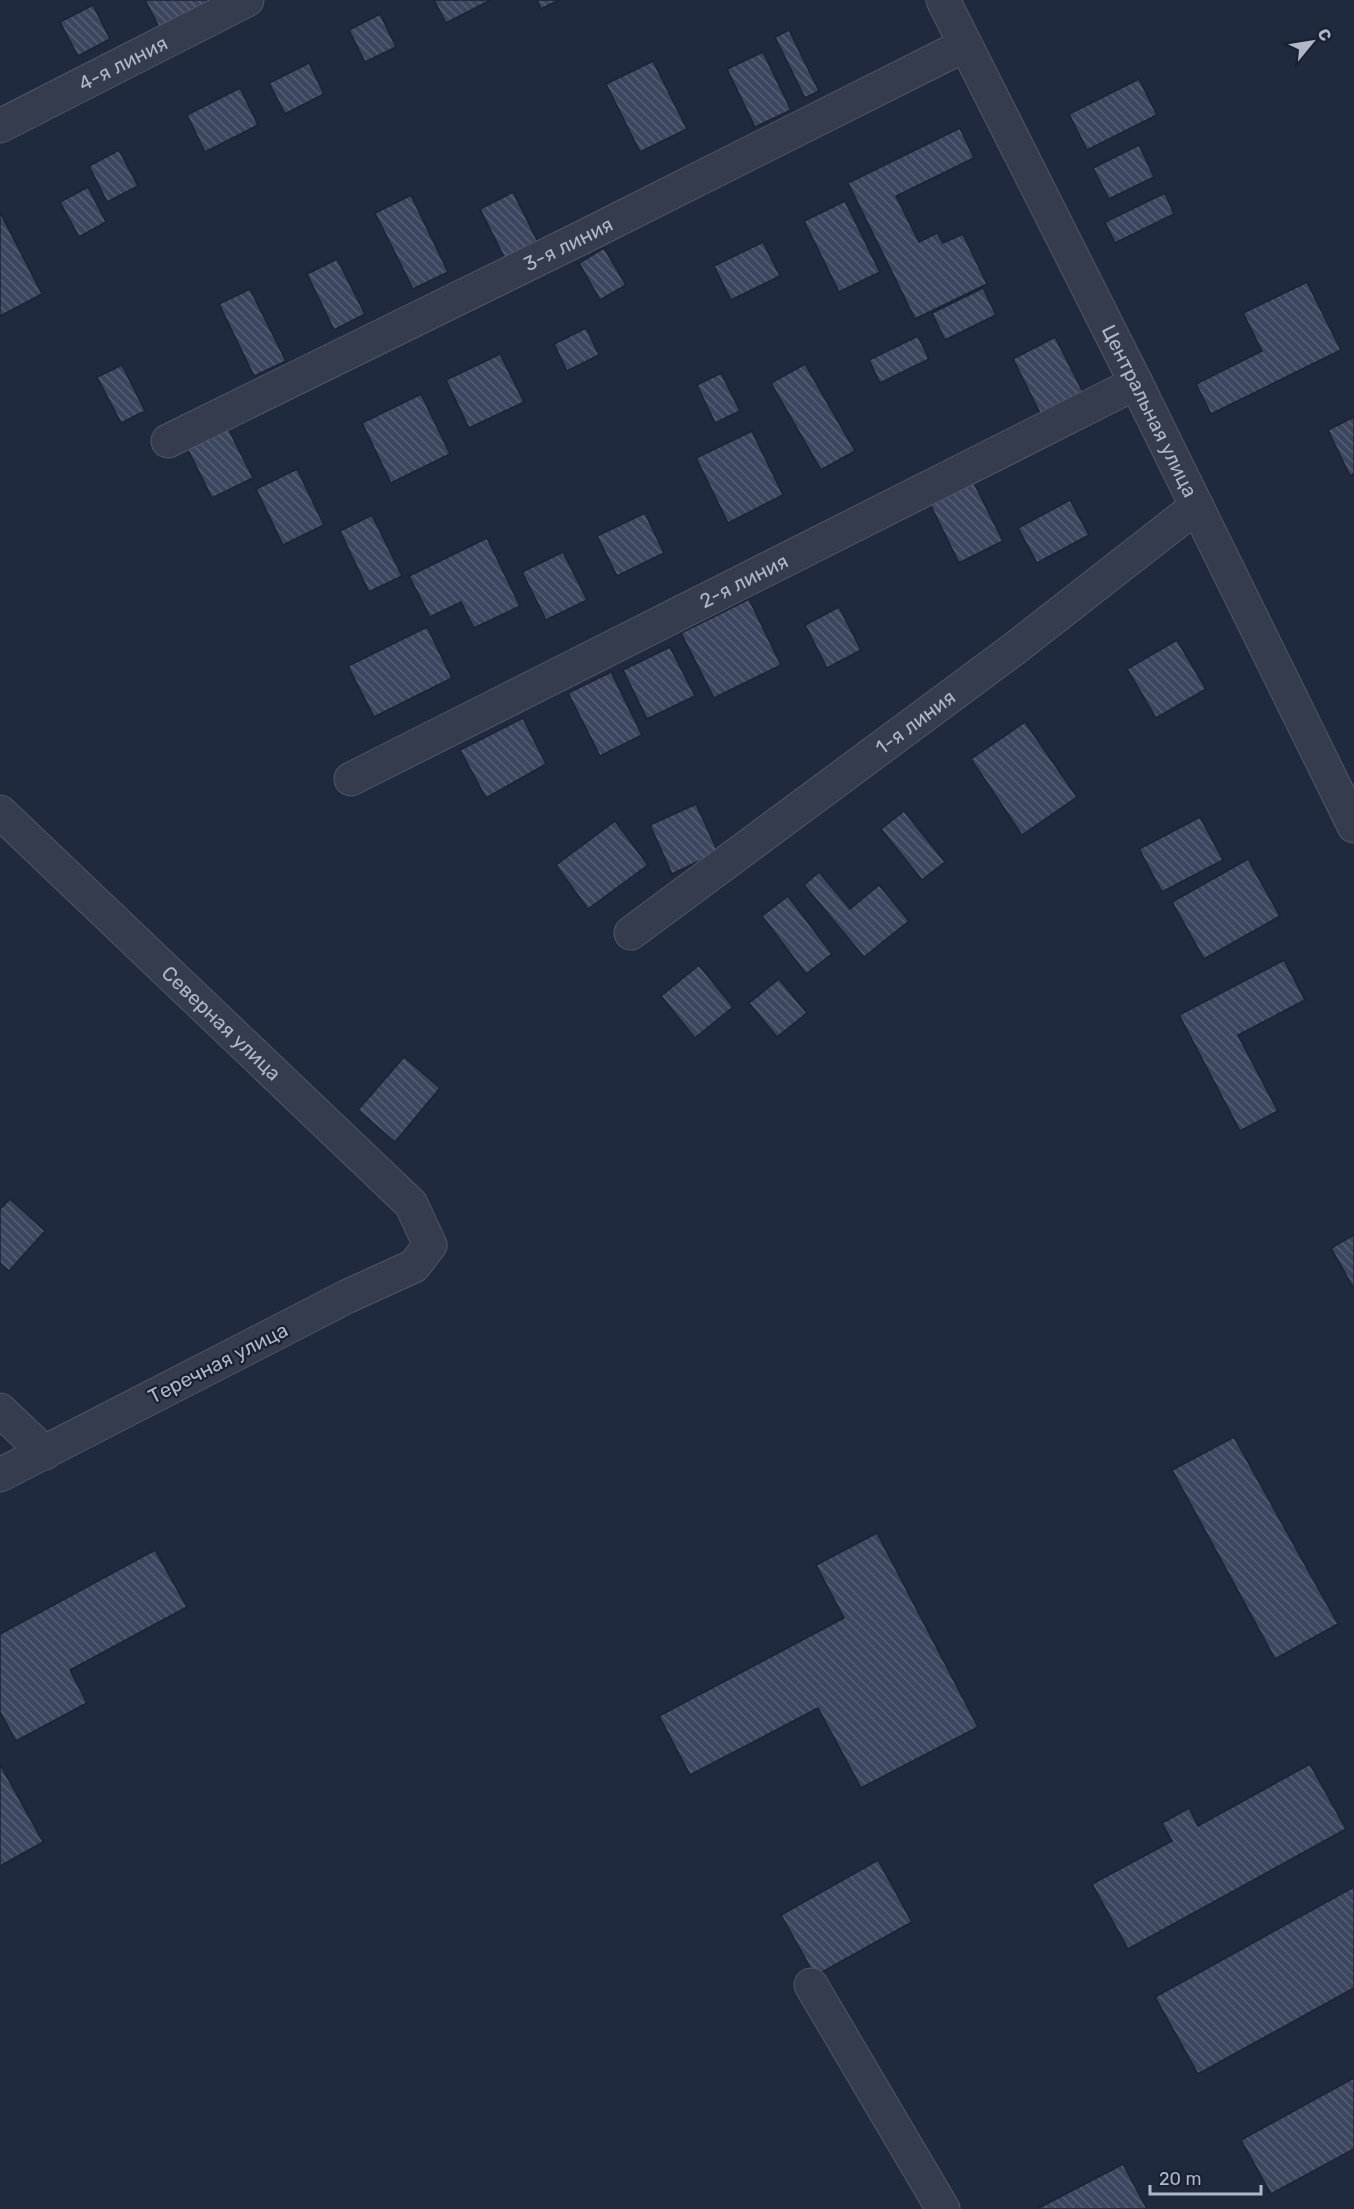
<svg xmlns="http://www.w3.org/2000/svg" width="1354" height="2209" font-family="Rubik,sans-serif">
	<defs>
		<pattern id="building-back-hatch" width="6" height="6" patternUnits="userSpaceOnUse" patternTransform="scale(1.5)"><rect width="6" height="6" fill="#3c465e"/><path d="M-1 5l2 2M0 0l6 6M5-1l2 2" fill="none" stroke="#565e74"/></pattern>
	</defs>
	<rect width="100%" height="100%" fill="#202a3e"/>
	<g fill="url(#building-back-hatch)" stroke="#1c2334" stroke-width="1.5">
		<polygon points="145,0 217,0 160,29"/>
		<polygon points="434,0 489,0 489,1 446,23"/>
		<polygon points="537,0 559,0 541,9"/>
		<polygon points="93,5 110,39 78,56 60,22"/>
		<polygon points="380,14 396,47 365,62 349,30"/>
		<polygon points="789,30 819,91 805,98 775,37"/>
		<polygon points="763,52 791,110 755,127 727,69"/>
		<polygon points="653,61 687,129 640,152 606,84"/>
		<polygon points="309,63 324,94 285,114 269,83"/>
		<polygon points="1139,79 1157,115 1087,150 1069,114"/>
		<polygon points="240,88 258,125 205,152 187,115"/>
		<polygon points="960,128 974,158 896,196 919,242 937,233 943,243 963,234 987,284 915,319 848,183"/>
		<polygon points="1139,145 1154,177 1109,199 1093,168"/>
		<polygon points="119,150 138,186 107,202 89,166"/>
		<polygon points="88,187 106,222 79,237 60,202"/>
		<polygon points="513,192 538,242 505,259 480,209"/>
		<polygon points="1165,193 1174,214 1115,243 1105,222"/>
		<polygon points="411,195 448,272 413,289 375,213"/>
		<polygon points="845,201 880,272 839,292 804,221"/>
		<polygon points="0,212 42,294 0,316"/>
		<polygon points="763,242 780,276 731,300 714,266"/>
		<polygon points="604,248 626,285 600,300 579,263"/>
		<polygon points="337,259 365,314 334,330 307,274"/>
		<polygon points="1307,282 1341,350 1211,414 1196,384 1262,351 1243,313"/>
		<polygon points="983,288 996,315 945,340 932,313"/>
		<polygon points="250,289 286,361 254,376 219,304"/>
		<polygon points="586,328 599,355 567,371 554,344"/>
		<polygon points="918,336 929,359 880,383 869,360"/>
		<polygon points="1055,337 1084,394 1041,415 1013,359"/>
		<polygon points="500,354 524,402 469,428 446,380"/>
		<polygon points="805,364 855,451 821,470 771,383"/>
		<polygon points="122,365 145,411 121,423 97,377"/>
		<polygon points="721,373 740,411 715,423 697,385"/>
		<polygon points="421,394 450,454 391,483 362,423"/>
		<polygon points="1354,417 1354,474 1350,476 1328,430"/>
		<polygon points="225,422 253,478 212,498 184,442"/>
		<polygon points="752,431 783,495 728,523 696,458"/>
		<polygon points="297,469 324,525 283,545 256,489"/>
		<polygon points="973,481 1003,541 959,563 929,502"/>
		<polygon points="1070,500 1089,535 1037,563 1018,528"/>
		<polygon points="645,513 664,553 617,576 597,536"/>
		<polygon points="372,515 402,576 369,592 340,531"/>
		<polygon points="487,538 520,606 474,628 461,602 430,617 409,576"/>
		<polygon points="563,552 587,600 546,620 522,572"/>
		<polygon points="749,599 781,665 714,698 681,633"/>
		<polygon points="839,607 861,650 827,668 805,625"/>
		<polygon points="427,627 452,678 374,717 348,666"/>
		<polygon points="1177,640 1206,689 1156,718 1127,669"/>
		<polygon points="670,647 695,696 647,719 623,670"/>
		<polygon points="611,672 642,735 600,756 568,693"/>
		<polygon points="523,718 546,764 486,798 460,750"/>
		<polygon points="1025,722 1077,797 1022,835 971,759"/>
		<polygon points="696,804 718,852 672,874 650,825"/>
		<polygon points="904,811 945,862 922,880 881,829"/>
		<polygon points="1200,817 1223,860 1162,892 1139,849"/>
		<polygon points="615,821 648,865 588,909 556,865"/>
		<polygon points="1248,859 1280,916 1204,959 1172,902"/>
		<polygon points="819,872 850,909 879,885 909,921 864,957 804,885"/>
		<polygon points="788,896 832,954 806,974 762,916"/>
		<polygon points="1284,960 1305,1000 1238,1035 1278,1111 1240,1131 1179,1015"/>
		<polygon points="699,965 733,1007 695,1038 661,996"/>
		<polygon points="779,979 807,1013 777,1037 749,1003"/>
		<polygon points="404,1057 440,1088 395,1142 358,1110"/>
		<polygon points="10,1199 45,1231 9,1271 0,1263 0,1209"/>
		<polygon points="1354,1235 1354,1289 1331,1248"/>
		<polygon points="1234,1437 1338,1624 1275,1659 1172,1470"/>
		<polygon points="877,1533 978,1727 861,1788 818,1708 690,1775 659,1716 844,1618 816,1565"/>
		<polygon points="155,1550 187,1607 70,1670 87,1703 16,1741 0,1712 0,1634"/>
		<polygon points="0,1764 43,1842 0,1866"/>
		<polygon points="1310,1764 1346,1829 1128,1949 1092,1884 1172,1841 1162,1823 1189,1808 1198,1826"/>
		<polygon points="878,1860 912,1922 815,1976 781,1915"/>
		<polygon points="1354,1887 1354,1988 1198,2074 1155,1997"/>
		<polygon points="1354,2078 1354,2149 1271,2194 1241,2140"/>
		<polygon points="1123,2164 1147,2209 1037,2209"/>
	</g>
	<g fill="none" stroke-linecap="round" stroke-linejoin="round">
		<defs>
			<g id="minor">
				<path id="s1" d="M 943,0 L 1136,383 L 1354,826"/>
				<path id="s2" d="M 0,126 L 247,0"/>
				<path id="s3" d="M 168,441 L 579,239 L 965,45"/>
				<path id="s4" d="M 351,779 L 1136,383"/>
				<path id="s5" d="M 0,812 L 411,1204 L 430,1245 L 414,1266 L 348,1296 L 0,1475"/>
				<path id="s6" d="M 631,933 L 1014,649 L 1197,506"/>
				<polyline points="0,1410 45,1453"/>
				<polyline points="811,1985 943,2209"/>
			</g>
		</defs>
		<use href="#minor" stroke="#4f5768" stroke-width="35"/>
		<use href="#minor" stroke="#343c4e" stroke-width="33"/>
	</g>
	<g text-anchor="middle" dominant-baseline="central" stroke-width="4.5" stroke-linejoin="round" paint-order="stroke">
		<g font-size="20" fill="#b0b7c9" stroke="#1a2132">
			<text stroke="none"><textPath href="#s2" startOffset="138">4-я линия</textPath></text>
			<text stroke="none"><textPath href="#s3" startOffset="446">3-я линия</textPath></text>
			<text stroke="none"><textPath href="#s1" startOffset="460">Центральная улица</textPath></text>
			<text stroke="none"><textPath href="#s4" startOffset="440">2-я линия</textPath></text>
			<text stroke="none"><textPath href="#s6" startOffset="354">1-я линия</textPath></text>
			<text stroke="none"><textPath href="#s5" startOffset="306">Северная улица</textPath></text>
			<text transform="translate(218 1363) rotate(-27)">Теречная улица</text>
		</g>
	</g>
	<g transform="translate(1312 42) rotate(60)" stroke="#1a2132" stroke-width="4.5" paint-order="stroke">
	<path d="M0-4.5L10 22L0 15L-10 22Z" fill="#b0b7c9"/>
	<text y="-9" font-size="16" font-weight="bold" text-anchor="middle" fill="#b0b7c9">С</text>
	</g>
	<path d="M1150 2185v9h111v-9" fill="none" stroke="#b0b7c9" stroke-width="3"/>
	<text x="1159" y="2185" font-size="18" fill="#b0b7c9" stroke="#1a2132" stroke-width="4.5" paint-order="stroke">20 m</text>
</svg>
